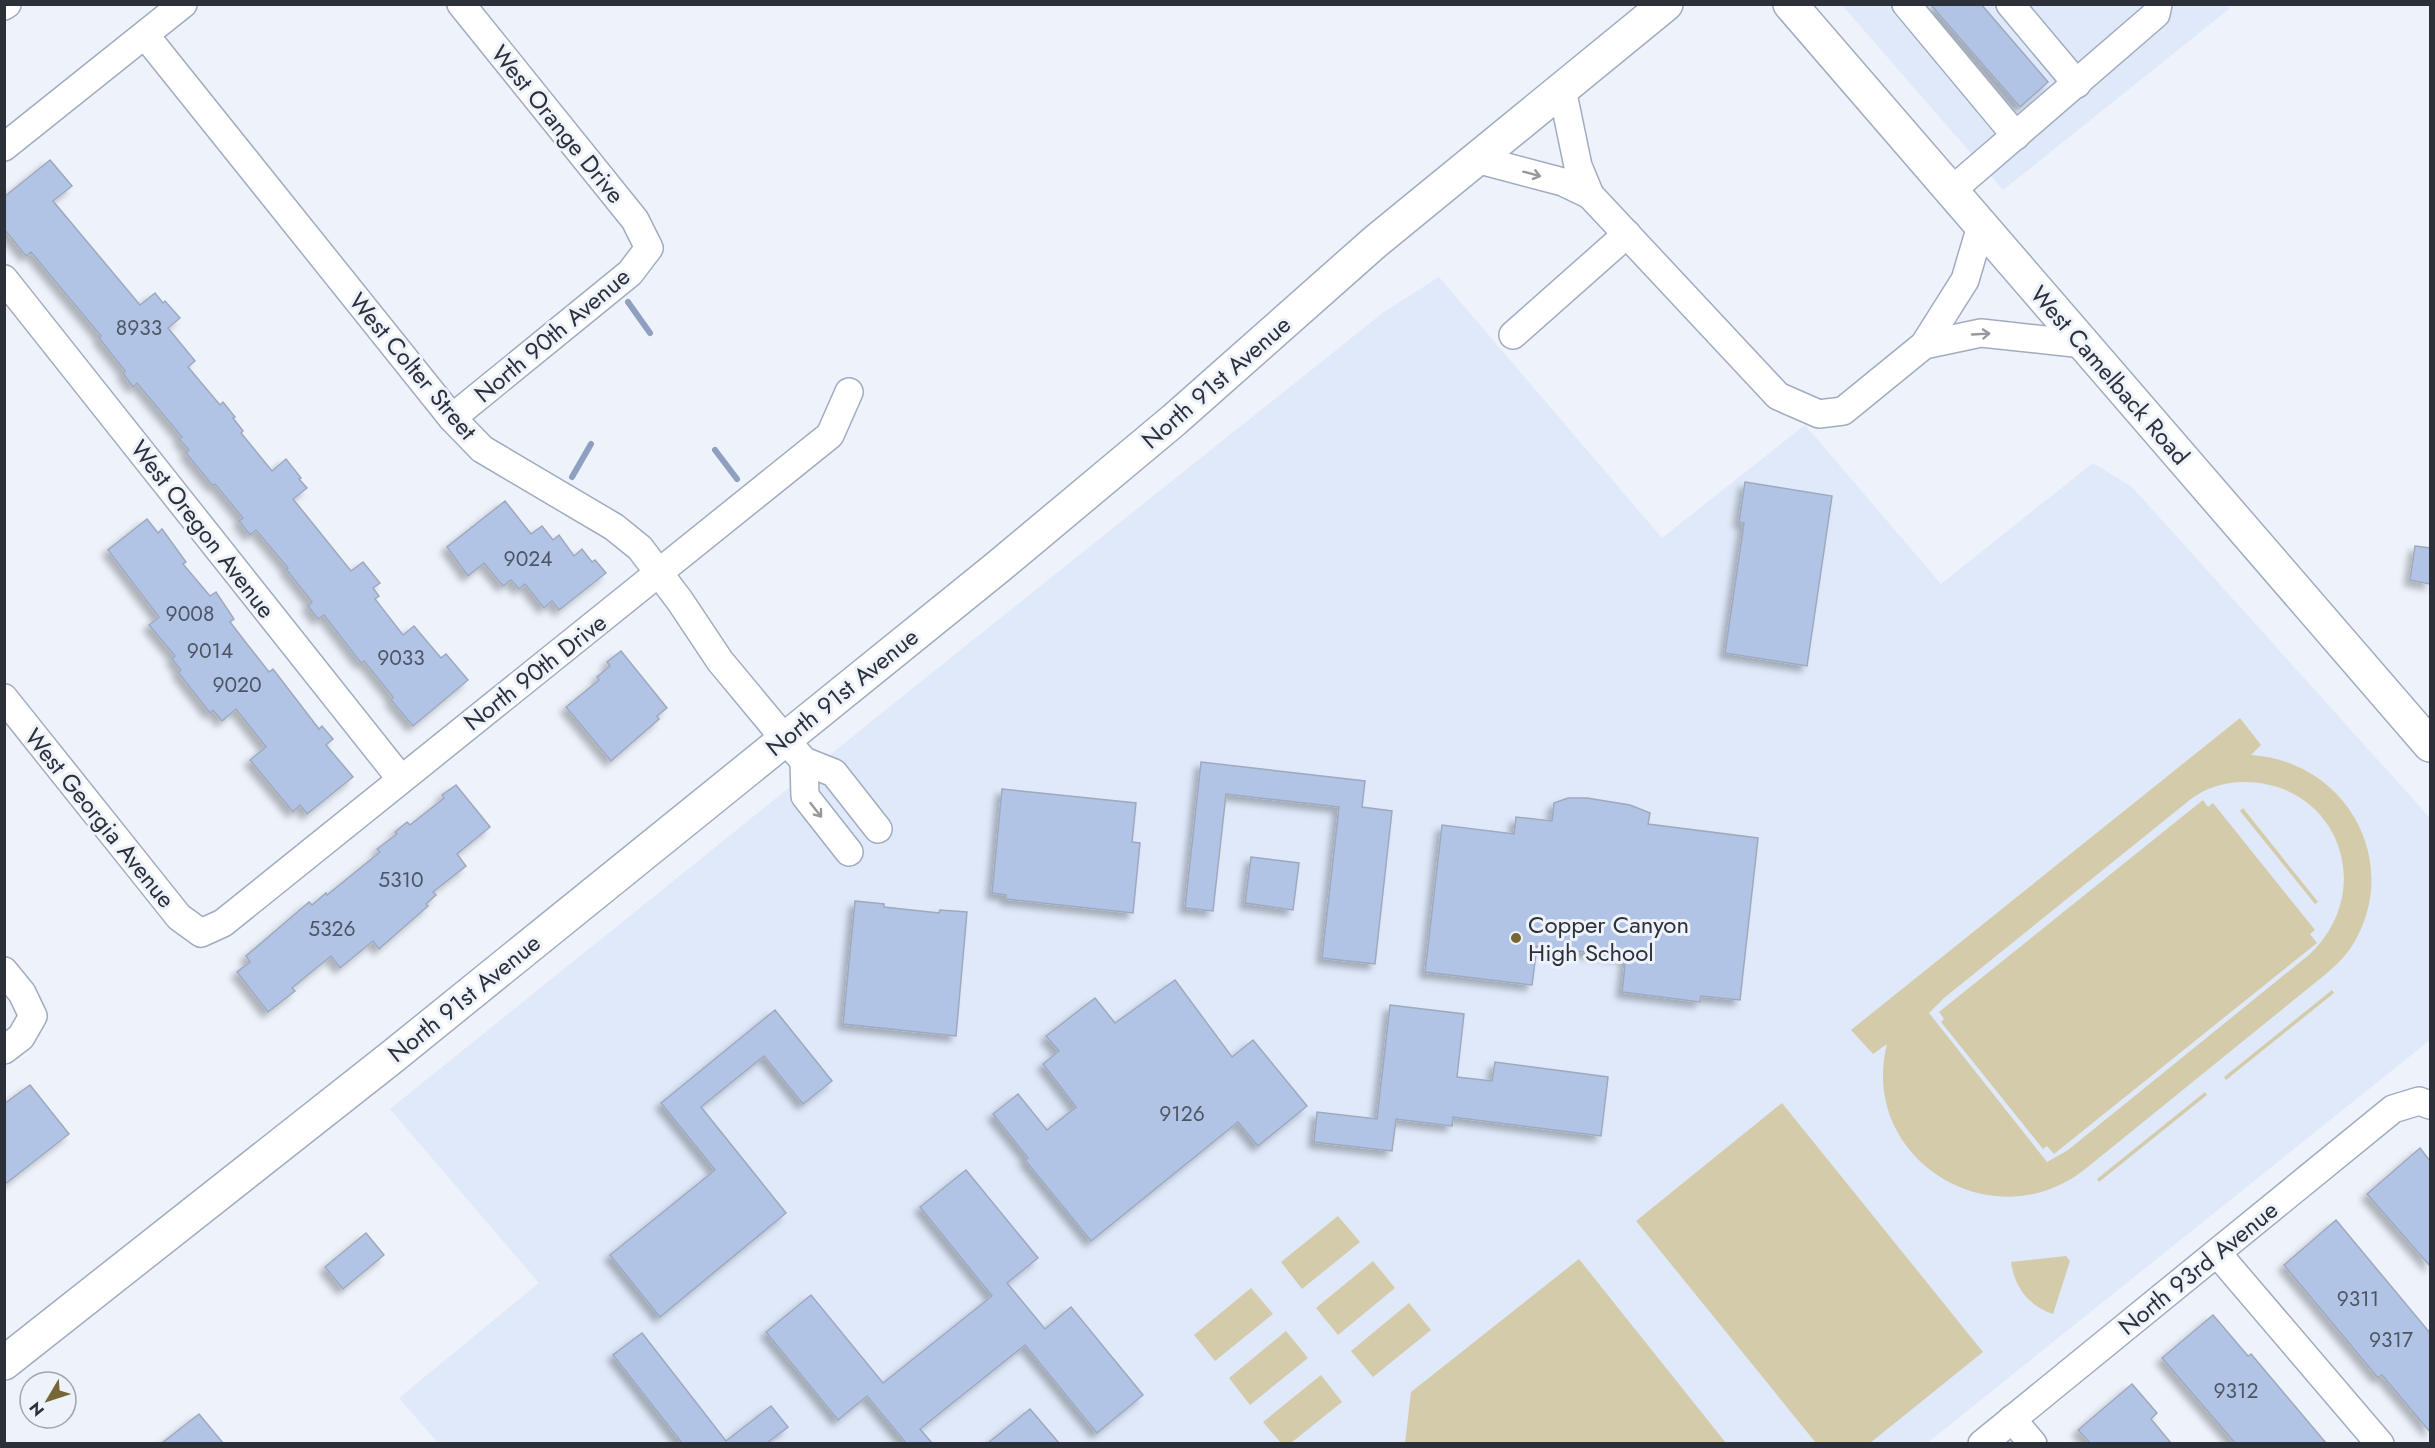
<svg xmlns="http://www.w3.org/2000/svg" width="2435" height="1448" font-family="Jost,sans-serif">
	<defs>
		<filter id="shadow"><feDropShadow dx="-5.5" dy="5.5" stdDeviation="3" flood-color="#0004"/></filter>
	</defs>
	<rect width="100%" height="100%" fill="#edf2fb"/>
	<g fill="#dfe9fa">
		<polygon points="2226,4 2229,9 2003,190 1842,5"/>
		<polygon points="1439,277 1662,538 1805,425 1941,584 2093,463 2132,487 2430,818 2430,1040 1927,1443 438,1443 399,1398 539,1283 390,1109 964,647 1384,312"/>
	</g>
	<g fill="#d4cbaa" fill-rule="evenodd">
		<path d="M 2240,718 L 2261,745 L 2251,755 C 2348,761 2405,866 2350,949 C 2342,960 2332,969 2321,978 L 2084,1170 C 1991,1242 1858,1158 1887,1044 L 1873,1054 L 1851,1030 ZM 2240,782 C 2336,779 2379,888 2310,954 L 2068,1150 L 2047,1162 L 1929,1013 L 1944,998 L 2191,799 C 2206,788 2222,783 2240,782 Z"/>
		<polygon points="2203,800 2208,807 2213,803 2315,930 2310,934 2317,943 2054,1154 2047,1146 2043,1149 1941,1022 1944,1019 1939,1012"/>
		<polygon points="2243,808 2318,902 2315,904 2240,811"/>
		<polygon points="2332,990 2334,993 2226,1080 2224,1077"/>
		<polygon points="2205,1092 2207,1095 2099,1182 2097,1179"/>
		<polygon points="1782,1103 1983,1352 1870,1443 1816,1443 1636,1221"/>
		<polygon points="1338,1216 1360,1242 1302,1289 1281,1262"/>
		<path d="M 2066,1256 L 2070,1261 L 2053,1314 C 2028,1305 2015,1288 2011,1262 Z"/>
		<polygon points="1579,1259 1726,1443 1405,1443 1411,1392"/>
		<polygon points="1373,1261 1395,1288 1338,1335 1316,1308"/>
		<polygon points="1251,1288 1273,1314 1215,1361 1194,1335"/>
		<polygon points="1409,1303 1431,1330 1373,1377 1351,1351"/>
		<polygon points="1286,1331 1308,1358 1250,1405 1229,1378"/>
		<polygon points="1321,1375 1342,1402 1291,1443 1281,1443 1263,1422"/>
	</g>
	<g fill="none" stroke-linecap="round" stroke-linejoin="round">
		<g stroke="#8e9fc0" stroke-width="6">
			<polyline points="628,302 650,333"/>
			<polyline points="715,450 737,479"/>
			<polyline points="572,477 591,444"/>
		</g>
	</g>
	<g fill="#b1c4e6" stroke="#9ea9be" stroke-width="1.5" filter="url(#shadow)">
		<polygon points="1930,4 1981,4 2048,82 2020,107"/>
		<polygon points="50,160 72,186 53,201 140,305 155,293 163,303 165,301 180,318 168,328 195,361 188,367 220,405 223,402 235,417 233,418 243,431 241,433 272,471 286,459 301,478 299,479 307,488 293,499 351,571 363,562 380,583 373,588 379,596 375,599 403,635 414,626 441,658 446,654 468,680 413,726 391,700 393,697 364,661 361,663 324,615 318,619 308,606 312,602 286,569 288,568 256,530 250,535 239,521 243,518 215,484 213,486 186,453 189,450 179,439 182,437 137,383 133,387 123,373 125,371 99,338 101,336 70,299 31,252 26,256 4,229 4,197"/>
		<polygon points="1745,482 1832,496 1807,666 1725,653 1744,523 1739,522"/>
		<polygon points="505,501 531,534 542,526 553,540 559,535 574,556 582,549 592,562 595,560 606,573 559,610 552,601 544,608 525,584 519,589 511,580 503,586 484,563 468,576 447,547"/>
		<polygon points="147,519 158,533 162,529 186,562 183,564 210,596 216,592 234,619 230,622 247,644 269,672 273,669 319,729 322,726 333,739 326,745 353,777 307,814 300,805 293,812 250,760 266,747 236,709 222,721 213,710 210,713 178,672 181,670 172,659 175,656 149,625 159,617 108,550"/>
		<polygon points="2415,546 2430,548 2430,584 2410,580"/>
		<polygon points="621,651 667,708 657,716 659,719 611,761 566,707 599,680 597,677 610,666 607,662"/>
		<polygon points="1201,762 1365,781 1362,807 1392,811 1375,964 1322,958 1339,807 1226,794 1213,911 1185,908"/>
		<polygon points="456,785 490,827 457,854 466,866 433,892 436,895 426,904 428,906 379,949 373,941 340,968 331,956 292,988 295,991 268,1012 237,972 250,962 246,956 309,902 312,905 326,893 327,895 380,852 377,849 397,834 395,832 407,822 410,825 444,798 442,795"/>
		<polygon points="1002,789 1136,803 1132,842 1140,843 1133,913 1006,899 1006,895 992,893"/>
		<polygon points="1568,798 1587,798 1630,805 1650,813 1648,824 1758,838 1740,1000 1701,996 1700,1002 1622,992 1626,957 1537,946 1532,985 1425,972 1442,825 1514,834 1516,817 1552,821 1554,803"/>
		<polygon points="1251,857 1299,863 1293,910 1245,903"/>
		<polygon points="855,901 884,904 884,907 939,913 940,910 967,912 956,1036 843,1024"/>
		<polygon points="1175,980 1232,1057 1253,1040 1307,1106 1258,1146 1238,1122 1091,1241 1025,1160 1028,1158 993,1114 1018,1094 1047,1130 1076,1107 1043,1064 1059,1051 1046,1036 1095,998 1115,1023"/>
		<polygon points="1390,1005 1464,1014 1457,1077 1492,1081 1495,1062 1608,1077 1601,1136 1453,1117 1452,1126 1396,1119 1392,1151 1314,1142 1317,1112 1377,1119"/>
		<polygon points="775,1010 832,1081 803,1104 764,1056 701,1107 786,1213 660,1317 610,1255 715,1170 661,1103"/>
		<polygon points="30,1085 69,1134 4,1185 4,1104"/>
		<polygon points="2420,1148 2430,1161 2430,1266 2367,1194"/>
		<polygon points="966,1170 1038,1258 1007,1283 1045,1329 1071,1307 1143,1395 1097,1433 1025,1345 920,1429 932,1443 906,1443 867,1396 838,1420 766,1332 811,1295 883,1383 992,1296 920,1207"/>
		<polygon points="2336,1220 2430,1333 2430,1432 2382,1375 2378,1378 2284,1265"/>
		<polygon points="366,1233 384,1255 343,1289 325,1267"/>
		<polygon points="2213,1315 2248,1356 2251,1354 2326,1443 2235,1443 2162,1358"/>
		<polygon points="642,1333 726,1441 771,1406 788,1427 767,1443 682,1443 613,1355"/>
		<polygon points="2132,1384 2157,1413 2151,1419 2171,1443 2090,1443 2078,1430"/>
		<polygon points="1030,1409 1059,1443 988,1443"/>
		<polygon points="199,1414 223,1443 162,1443"/>
	</g>
	<g fill="none" stroke-linecap="round" stroke-linejoin="round">
		<defs>
			<g id="minor">
				<polyline points="1906,4 2016,136"/>
				<polyline points="2010,4 2077,84"/>
				<polyline points="4,6 7,4"/>
				<polyline points="145,35 452,418 482,449 614,527 640,548 680,601 720,661 784,738 804,761 834,773 878,829"/>
				<polyline points="4,147 183,4"/>
				<polyline points="1476,159 1563,182 1590,195 1578,166 1562,89"/>
				<polyline points="1951,191 2156,14 2158,4"/>
				<polyline points="1590,195 1778,396 1819,414 1843,411 1924,345 1965,280 1981,226"/>
				<polyline points="4,279 401,779"/>
				<polyline points="1513,335 1627,234"/>
				<polyline points="1924,345 1981,333 2083,344"/>
				<polyline points="452,418 630,273 649,248 635,220 461,4"/>
				<polyline points="4,698 179,917 201,933 223,923 830,435 849,392"/>
				<polyline points="804,761 805,796 849,852"/>
				<polyline points="4,971 22,993 33,1016 21,1037 4,1050"/>
				<polyline points="2217,1253 2380,1444"/>
				<polyline points="2012,1419 2033,1444"/>
				<polyline points="1982,1444 2393,1109 2419,1101 2430,1105"/>
			</g>
			<g id="major">
				<polyline points="1790,4 2430,745"/>
				<polyline points="4,1363 392,1057 998,567 1174,420 1375,242 1666,4"/>
			</g>
		</defs>
		<use href="#minor" stroke="#a1acc1" stroke-width="30"/>
		<use href="#major" stroke="#a1acc1" stroke-width="36"/>
		<use href="#minor" stroke="#fff" stroke-width="27"/>
		<use href="#major" stroke="#fff" stroke-width="33"/>
	</g>
	<defs><path id="oneway-shaft" d="M-6 0H5M1.5-3L5.5 0L1.5 3" fill="none" stroke-width="1.6" stroke-linecap="round" stroke-linejoin="round" transform="scale(1.5)"/></defs>
	<g stroke="#96989c">
		<use href="#oneway-shaft" transform="translate(1532 174) rotate(15)"/>
		<use href="#oneway-shaft" transform="translate(1981 334) rotate(-3)"/>
		<use href="#oneway-shaft" transform="translate(816 810) rotate(52)"/>
	</g>
	<circle fill="#766734" stroke="#edf2fb" stroke-width="2" cx="1516" cy="938" r="6"/>
	<g text-anchor="middle" dominant-baseline="central" stroke-width="6" stroke-linejoin="round" paint-order="stroke">
		<g font-size="21" fill="#4d5564">
			<text x="139" y="328">8933</text>
			<text x="528" y="559">9024</text>
			<text x="190" y="614">9008</text>
			<text x="210" y="651">9014</text>
			<text x="401" y="658">9033</text>
			<text x="237" y="685">9020</text>
			<text x="401" y="880">5310</text>
			<text x="332" y="929">5326</text>
			<text x="1182" y="1114">9126</text>
			<text x="2358" y="1299">9311</text>
			<text x="2391" y="1340">9317</text>
			<text x="2236" y="1391">9312</text>
		</g>
		<g font-size="24" fill="#2c3039" stroke="#edf2fb">
			<text transform="translate(558 124) rotate(51)">West Orange Drive</text>
			<text transform="translate(552 335) rotate(-40)">North 90th Avenue</text>
			<text transform="translate(413 366) rotate(50)">West Colter Street</text>
			<text transform="translate(2110 375) rotate(49)">West Camelback Road</text>
			<text transform="translate(1216 382) rotate(-41)">North 91st Avenue</text>
			<text transform="translate(203 529) rotate(52)">West Oregon Avenue</text>
			<text transform="translate(535 672) rotate(-38)">North 90th Drive</text>
			<text transform="translate(842 692) rotate(-39)">North 91st Avenue</text>
			<text transform="translate(100 818) rotate(51)">West Georgia Avenue</text>
			<text transform="translate(464 998) rotate(-39)">North 91st Avenue</text>
			<text transform="translate(2198 1268) rotate(-39)">North 93rd Avenue</text>
		</g>
		<g font-size="24" fill="#2c3039" stroke="#edf2fb" text-anchor="start">
			<text x="1528" y="924">Copper Canyon<tspan x="1528" dy="28">High School</tspan></text>
		</g>
	</g>
	<rect width="2435" height="1448" fill="none" stroke="#2c3039" stroke-width="12"/>
	<g transform="translate(48 1400) rotate(231)"><circle r="28" fill="#edf2fb" stroke="#a0a4ad" stroke-width="1.5"/>
	<path d="M0-4.5L10 22L0 15L-10 22Z" fill="#766734"/>
	<text y="-9" font-size="16" font-weight="bold" text-anchor="middle" fill="#2c3039">N</text>
	</g>
</svg>
